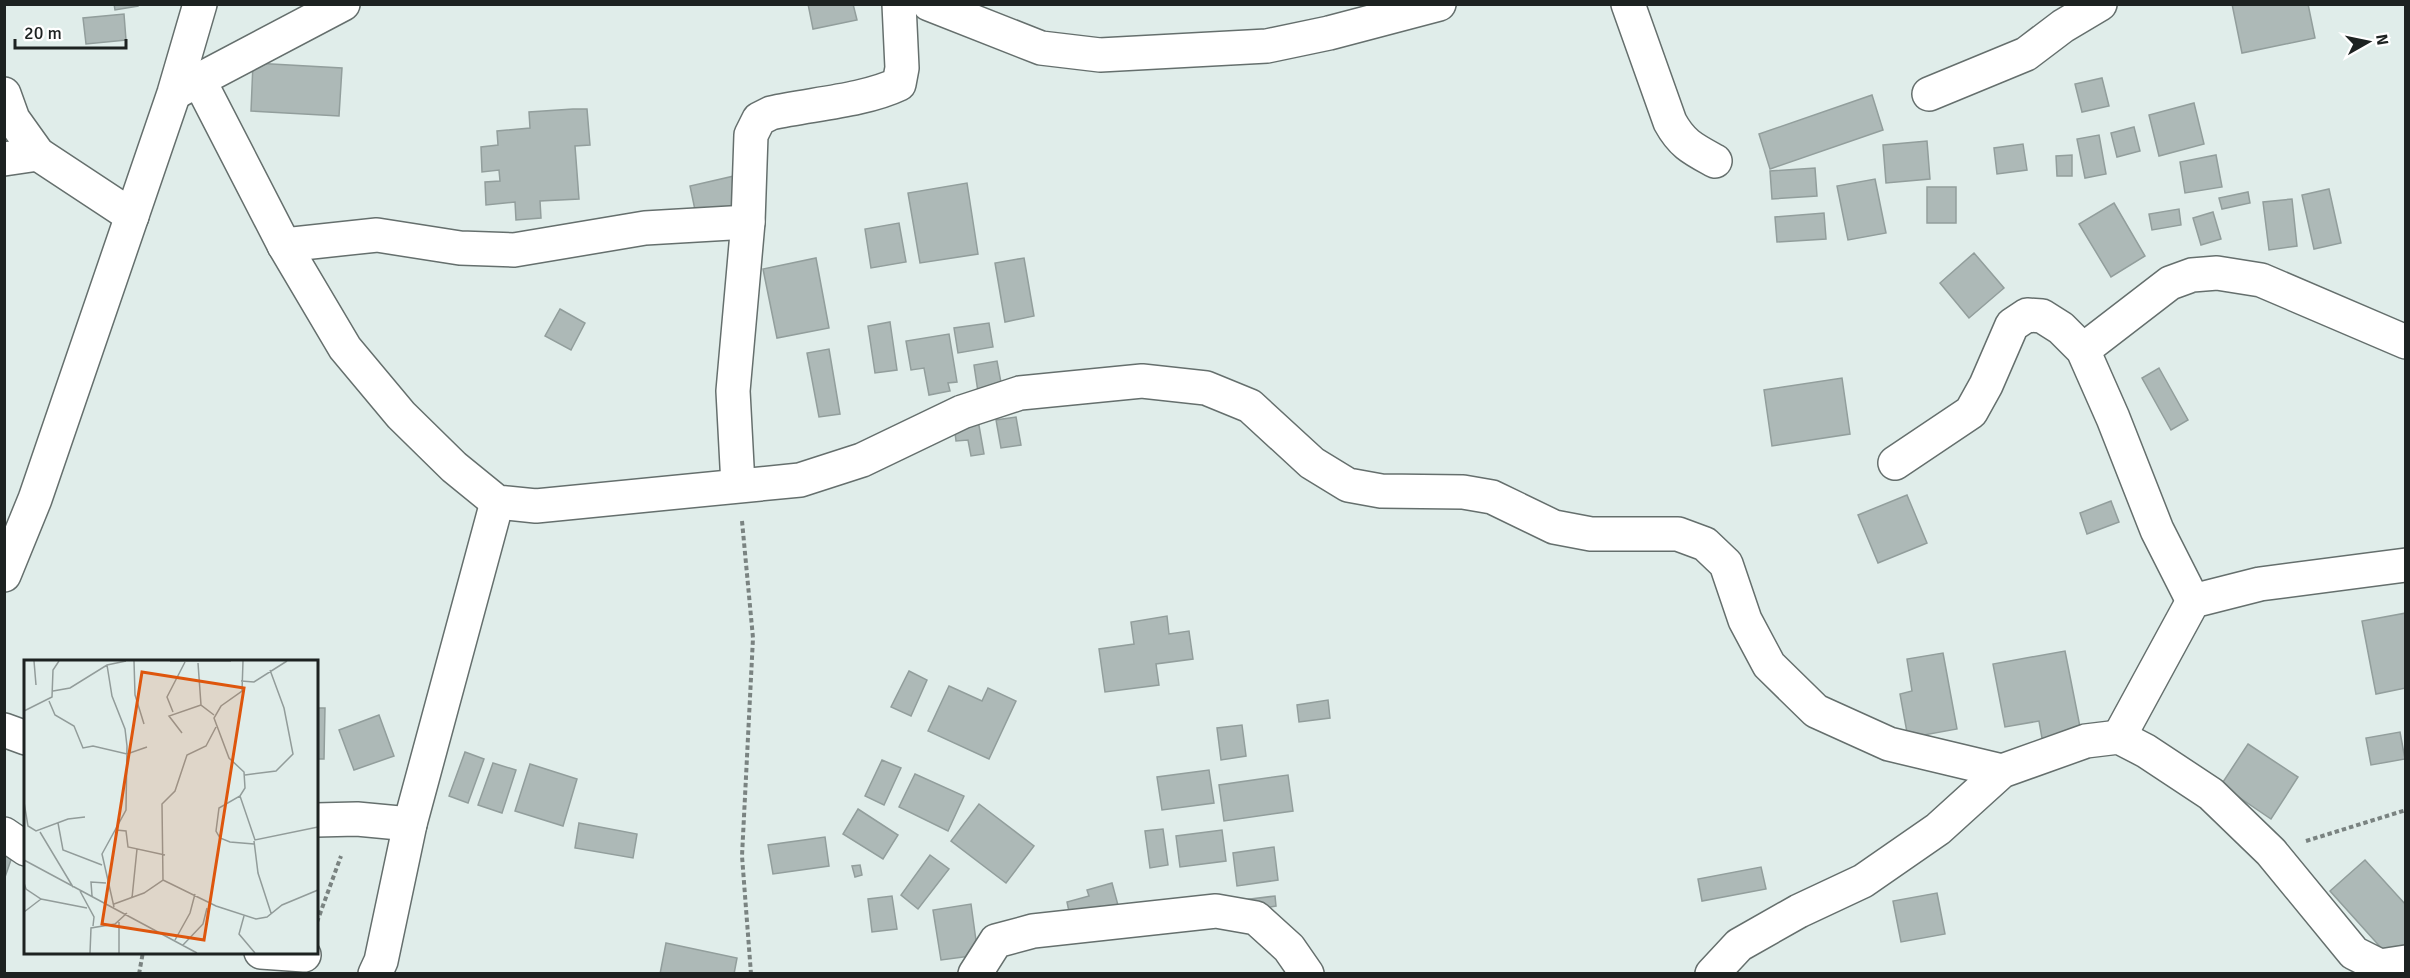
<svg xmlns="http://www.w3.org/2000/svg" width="2410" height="978" font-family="Signika,sans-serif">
	<rect width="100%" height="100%" fill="#e0edea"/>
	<g fill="#adb9b7" stroke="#929e9c" stroke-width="1.5">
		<polygon points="114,4 138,4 138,6 115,10"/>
		<polygon points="808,4 853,4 857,20 813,29"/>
		<polygon points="2232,4 2308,4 2315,38 2242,53"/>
		<polygon points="124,14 126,40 86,44 83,18"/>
		<polygon points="253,63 342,68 339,116 251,111"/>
		<polygon points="2102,78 2109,106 2082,112 2075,84"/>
		<polygon points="1872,95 1883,130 1770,169 1759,134"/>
		<polygon points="2194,103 2204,144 2159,156 2149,115"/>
		<polygon points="573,109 587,109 590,145 575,146 579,199 540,201 541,218 516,220 515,202 486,205 485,182 500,181 499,170 482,172 481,147 498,145 497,131 530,128 529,112"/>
		<polygon points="2134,127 2140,151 2117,157 2111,133"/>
		<polygon points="2099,135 2106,174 2085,178 2077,139"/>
		<polygon points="1927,141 1930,179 1886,183 1883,145"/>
		<polygon points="2023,144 2027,170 1997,174 1994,148"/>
		<polygon points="2072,155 2072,176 2057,176 2056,156"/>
		<polygon points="2216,155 2222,187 2185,193 2180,162"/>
		<polygon points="1815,168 1817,196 1772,199 1770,171"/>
		<polygon points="734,176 742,214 698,224 690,186"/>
		<polygon points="1875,179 1886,233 1848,240 1837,186"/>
		<polygon points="967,183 978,254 920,263 908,193"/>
		<rect x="1927" y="187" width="29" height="36"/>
		<polygon points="2329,189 2341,243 2314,249 2302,195"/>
		<polygon points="2248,192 2250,203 2222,209 2219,198"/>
		<polygon points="2292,199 2297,246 2269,250 2263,202"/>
		<polygon points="2114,203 2145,256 2111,277 2079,224"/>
		<polygon points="2179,209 2181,225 2152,230 2149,214"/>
		<polygon points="2213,212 2221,239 2201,245 2193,218"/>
		<polygon points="1824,213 1826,239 1777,242 1775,217"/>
		<polygon points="899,223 906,262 871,268 865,229"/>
		<polygon points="1974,253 2004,288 1969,318 1940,283"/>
		<polygon points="816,258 829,328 777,338 763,269"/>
		<polygon points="1024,258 1034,316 1005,322 995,263"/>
		<polygon points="560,309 585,323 571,350 545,336"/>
		<polygon points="890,322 897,370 875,373 868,326"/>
		<polygon points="989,323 993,347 958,353 954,328"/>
		<polygon points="949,334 957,382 948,383 950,391 929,395 924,368 911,370 906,341"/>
		<polygon points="829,349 840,414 819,417 807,353"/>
		<polygon points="997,361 1002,388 978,392 974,365"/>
		<polygon points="2159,368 2188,420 2171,430 2142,378"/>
		<polygon points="1842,378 1850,434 1772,446 1764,390"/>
		<polygon points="1016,417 1021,445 1001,448 996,420"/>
		<polygon points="978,420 984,454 971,456 968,440 956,441 954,424"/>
		<polygon points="1907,495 1927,543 1878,563 1858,515"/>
		<polygon points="2111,501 2119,522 2087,534 2080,513"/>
		<polygon points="2406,613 2406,688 2376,694 2362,621"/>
		<polygon points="1167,616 1169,634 1189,631 1193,659 1156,664 1159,685 1105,692 1099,649 1134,644 1131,622"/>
		<polygon points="2065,651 2082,737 2043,744 2039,721 2005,727 1993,664"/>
		<polygon points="1943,653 1957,729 1908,738 1900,694 1912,691 1907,659"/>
		<polygon points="909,671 927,680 911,716 891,707"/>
		<polygon points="949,686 982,701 988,688 1016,701 989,759 928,731"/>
		<polygon points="1328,700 1330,718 1299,722 1297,705"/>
		<polygon points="316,708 325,708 324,759 316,759"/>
		<polygon points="379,715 394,756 354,770 339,730"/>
		<polygon points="1242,725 1246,756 1221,760 1217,728"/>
		<polygon points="2400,732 2405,759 2371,765 2366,738"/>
		<polygon points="2248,744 2298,777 2271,819 2221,785"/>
		<polygon points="465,752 484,759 468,803 449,796"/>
		<polygon points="882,760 901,768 884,805 865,796"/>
		<polygon points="493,763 516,770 502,813 478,805"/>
		<polygon points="530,764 577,779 563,826 515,811"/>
		<polygon points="1209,770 1214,803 1162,810 1157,777"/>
		<polygon points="915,774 964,796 948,831 899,807"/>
		<polygon points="1288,775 1293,811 1224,821 1219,785"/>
		<polygon points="979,804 1034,846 1006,883 951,841"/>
		<polygon points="858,809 898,835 883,859 843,834"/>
		<polygon points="579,823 637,834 633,858 575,848"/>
		<polygon points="1163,829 1168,865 1150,868 1145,831"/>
		<polygon points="1222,830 1226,861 1180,867 1176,836"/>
		<polygon points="825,837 829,866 773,874 768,845"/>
		<polygon points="1274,847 1278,880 1237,886 1233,853"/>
		<polygon points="4,852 13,854 4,880"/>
		<polygon points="930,855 949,869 918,909 901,895"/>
		<polygon points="2365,860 2406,905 2406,948 2392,960 2330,891"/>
		<polygon points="860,865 862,875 855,877 852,866"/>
		<polygon points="1761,867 1766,889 1702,901 1698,879"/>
		<polygon points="1112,883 1119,909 1071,921 1067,902 1089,896 1087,890"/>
		<polygon points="1937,893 1945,934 1901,942 1893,901"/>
		<polygon points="892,896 897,929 872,932 868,899"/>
		<polygon points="1275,896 1276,906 1245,911 1243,900"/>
		<polygon points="971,904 978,955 941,960 933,910"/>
		<polygon points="666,943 737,958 734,974 660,974"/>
	</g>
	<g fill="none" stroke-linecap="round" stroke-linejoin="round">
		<defs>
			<g id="minor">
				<polyline points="929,4 1041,48 1100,55 1267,46 1329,33 1439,4"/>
				<path d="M 1628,4 L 1670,122 C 1682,144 1693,149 1715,161"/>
				<polyline points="199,80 284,245 345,348 401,415 454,467 497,502 536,506 800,480 862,460 962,412 1020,393 1142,381 1206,388 1250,406 1312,463 1348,485 1381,491 1463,492 1492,497 1554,527 1591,534 1678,534 1705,544 1726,564 1745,620 1769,665 1816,711 1889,744 2002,771"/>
				<polyline points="178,91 343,4"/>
				<polyline points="4,94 13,119 38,154 132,216"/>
				<polyline points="1929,94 2026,54 2063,26 2100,4"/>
				<polyline points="4,159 38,154"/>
				<polyline points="284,245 377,235 460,248 514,250 645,228 748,222"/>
				<polyline points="2083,350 2170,283 2192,275 2217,273 2261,280 2406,342"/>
				<polyline points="1895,463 1971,412 1986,385 2012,325 2027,315 2042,316 2061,328 2083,350 2113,418 2157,530 2193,601"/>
				<path d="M 738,485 L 733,391 L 748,222 L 751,135 L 759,119 L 771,113 C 811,104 863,101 899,84 L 902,68 L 899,4"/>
				<polyline points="4,575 35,499 174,93 200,4"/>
				<polyline points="4,730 26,738"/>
				<polyline points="2119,737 2193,601 2260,584 2406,565"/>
				<polyline points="316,820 357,819 410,824"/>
				<polyline points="4,834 26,849"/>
				<polyline points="261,952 304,955"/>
				<polyline points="375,974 381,961 410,824 497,502"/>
				<polyline points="975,974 996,941 1033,931 1216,911 1256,918 1289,948 1307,974"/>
				<polyline points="1712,974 1739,945 1799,911 1863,881 1938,829 2002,771 2086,741 2119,737 2146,751 2211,794 2271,852 2354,953 2380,966 2406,962"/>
			</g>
		</defs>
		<use href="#minor" stroke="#656f6d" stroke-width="36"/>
		<g stroke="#7a8381" stroke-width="4" stroke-dasharray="4.5 3" stroke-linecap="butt">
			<polyline points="742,521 753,638 742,856 751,974"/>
			<polyline points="2306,841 2406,810"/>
			<polyline points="317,922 341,856"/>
			<polyline points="139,974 143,952"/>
		</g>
		<use href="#minor" stroke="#fff" stroke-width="33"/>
	</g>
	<g transform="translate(24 660)">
		<rect width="294" height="294" fill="#e0edea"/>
		<path fill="none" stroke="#929c9a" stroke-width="1.5" d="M 10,1 L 12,25M 110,1 L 111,35 L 120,64M 146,1 L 207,1M 219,1 L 218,31 L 197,46 L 190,58 L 205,98 L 220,112 L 221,128 L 216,136 L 195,148 L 192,171 L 196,178 L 206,182 L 230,184M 174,3 L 177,45 L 190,55M 83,5 L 88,36 L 101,69 L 103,86 L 102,150 L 78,194 L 90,247M 217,21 L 230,22 L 263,1M 29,31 L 46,28 L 83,5 L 102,1M 25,41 L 31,55 L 50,66 L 59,88 L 69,86 L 103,94 L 123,87M 0,51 L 28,37 L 29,10 L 35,1M 149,52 L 143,37 L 161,2M 158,73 L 145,56 L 177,45M 221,115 L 252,111 L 269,94 L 260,48 L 246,10M 216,136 L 231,180 L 294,167M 0,142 L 4,166 L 12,171 L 44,159 L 61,157M 34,163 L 39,190 L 78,205M 92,170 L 102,171 L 104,187 L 141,195M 16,172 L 49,227M 230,181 L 234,213 L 247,253M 0,200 L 173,293M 139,220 L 192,246 L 232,259 L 243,257 L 258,245 L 294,230M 0,223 L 2,229 L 17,239 L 63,248M 56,231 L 70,257 L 69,266M 68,236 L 67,222 L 82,223M 108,238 L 113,189M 90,244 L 120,233 L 139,220 L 138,144 L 151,131 L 163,95 L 182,86 L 192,67M 0,252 L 17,239M 220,256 L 215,274 L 231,293M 95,262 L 95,293M 151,280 L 166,253 L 171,234M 159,285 L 179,264 L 183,248M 66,293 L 67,268 L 91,264 L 103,253"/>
		<path fill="#de560d" fill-opacity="0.15" stroke="#de560d" stroke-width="3" d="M 118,12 L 220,28 L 180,280 L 78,264 Z"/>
		<rect width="294" height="294" fill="none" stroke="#1d2221" stroke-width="3"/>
	</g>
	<rect width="2410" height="978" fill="none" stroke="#1d2221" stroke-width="12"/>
	<g transform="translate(2368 42) rotate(81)" stroke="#ffffff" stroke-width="4.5" paint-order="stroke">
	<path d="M0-4.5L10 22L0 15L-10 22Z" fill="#1d2221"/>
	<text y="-9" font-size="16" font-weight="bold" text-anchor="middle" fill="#1d2221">N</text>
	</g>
	<path d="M15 39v9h111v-9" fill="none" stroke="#1d2221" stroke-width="3"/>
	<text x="24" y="39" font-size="18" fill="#1d2221" stroke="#ffffff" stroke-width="4.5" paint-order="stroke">20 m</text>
</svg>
